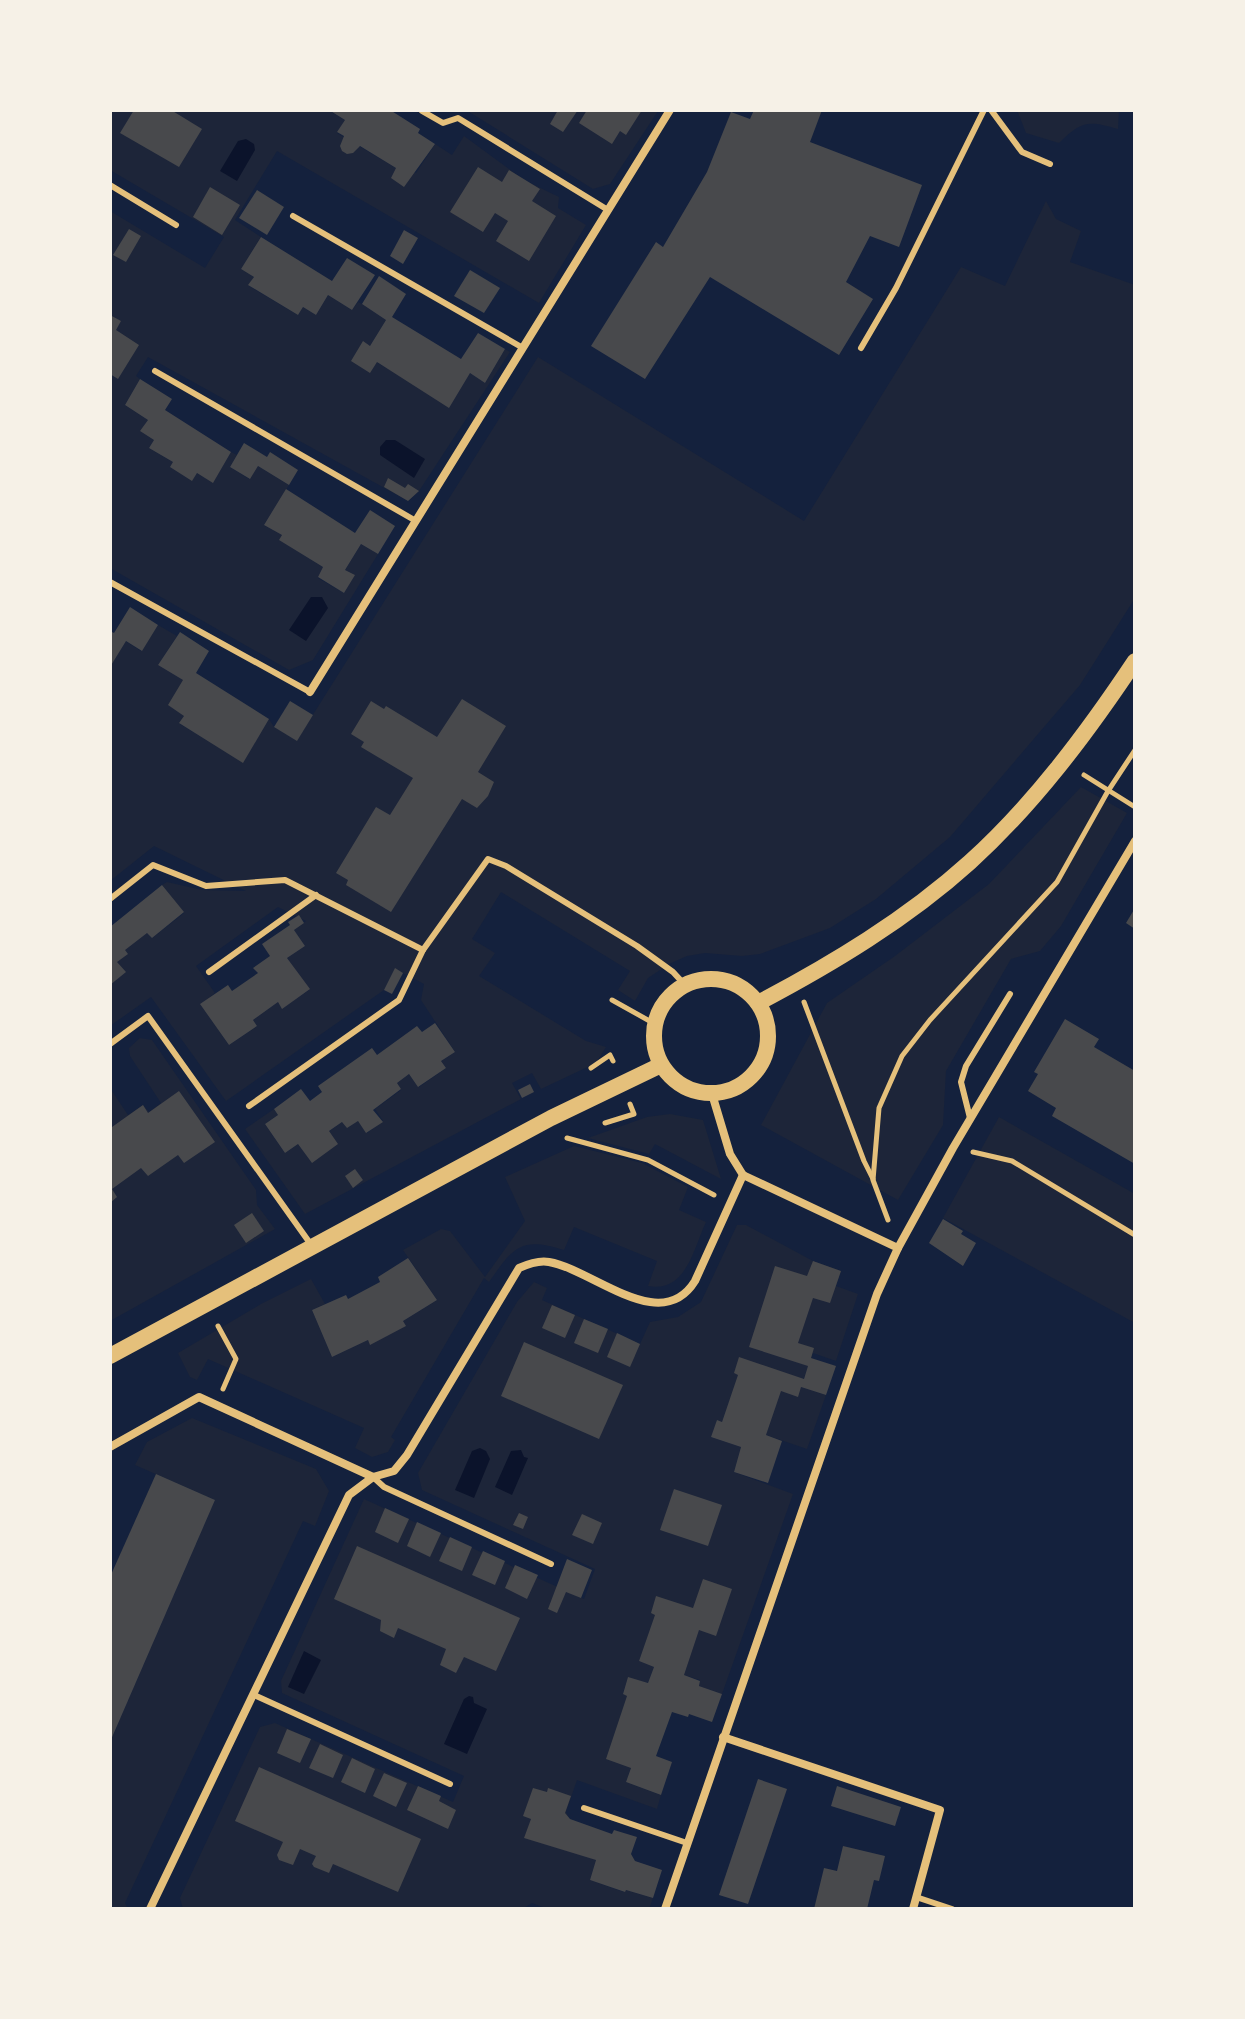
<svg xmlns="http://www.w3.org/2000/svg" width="1245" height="2019" font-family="'PT Sans Narrow',sans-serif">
	<rect width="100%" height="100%" fill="#14213d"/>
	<g fill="#1d2539" fill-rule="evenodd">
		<polygon points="110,110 329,110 345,120 337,133 396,168 399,163 416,173 435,144 452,155 464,136 524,180 559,197 558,208 586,225 539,303 277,151 235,220 261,237 241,269 254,277 249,286 298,315 303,307 316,315 328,295 352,310 358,302 362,304 386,320 370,346 382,354 378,363 402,377 470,373 485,383 505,349 510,352 419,491 408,501 148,357 136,376 140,379 125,405 148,420 141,431 154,440 149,448 173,462 192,480 197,473 213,482 231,452 237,455 230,467 249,479 258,466 289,485 264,525 282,535 280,540 323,567 318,578 344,593 354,575 345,570 361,544 378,554 313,660 289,670 110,568 110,211 205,268 224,237 110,170"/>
		<polygon points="466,110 658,110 658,111 610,184 593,189"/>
		<path d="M 1017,110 L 1115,110 L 1119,111 L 1118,129 C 1088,120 1081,121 1059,143 L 1026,133 Z"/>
		<path d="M 1046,201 L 1056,219 L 1081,231 L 1070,262 L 1135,285 L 1135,598 L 1080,685 L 950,837 L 876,899 L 830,928 L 760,954 L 742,956 L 705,953 L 687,956 L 669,964 L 648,978 L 635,1001 L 618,990 L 630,971 L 501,892 L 472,939 L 495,953 L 479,976 L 586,1041 L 606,1047 L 596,1063 L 541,1089 L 532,1073 L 512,1083 L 521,1099 L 305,1214 L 245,1129 L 274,1109 L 278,1115 L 265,1124 L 285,1153 L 298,1144 L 303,1150 L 342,1122 L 358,1121 L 367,1133 L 383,1121 L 375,1109 L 401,1090 L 397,1083 L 409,1074 L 419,1087 L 446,1068 L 441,1061 L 455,1052 L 421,1000 L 424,984 L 395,969 L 384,990 L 226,1101 L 151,997 L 110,1026 L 110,932 L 147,933 L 152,938 L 184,913 L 162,885 L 167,882 L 202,890 L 246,891 L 154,846 L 110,881 L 110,631 L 141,651 L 158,625 L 177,636 L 158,665 L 183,680 L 184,716 L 180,724 L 243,762 L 269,719 L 274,727 L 297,740 L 538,357 L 804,521 L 961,267 L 1005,286 ZM 278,907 L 306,921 L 294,930 L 305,946 L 287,958 L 309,990 L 282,1008 L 278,1002 L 253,1020 L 257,1026 L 229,1045 L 201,1005 L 215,993 L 196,966 Z"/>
		<polygon points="1081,787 1127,813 1061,926 1040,951 1011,959 946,1071 943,1125 898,1200 761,1125 827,1003 895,956 989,884"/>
		<polygon points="140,1038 152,1040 256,1190 257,1205 275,1229 110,1321 110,1088 128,1115 143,1105 149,1112 161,1103 130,1056 129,1048"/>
		<polygon points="670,1114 703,1120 721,1179 655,1144 649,1154 588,1138 647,1117"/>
		<polygon points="999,1117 1135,1194 1135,1323 943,1218"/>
		<path d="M 574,1146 L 642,1163 L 688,1187 L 679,1210 L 706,1222 C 693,1250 686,1293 648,1286 L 657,1261 L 574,1227 L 564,1250 C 520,1236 513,1248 489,1282 L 484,1278 L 391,1437 L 395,1440 L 388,1452 L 372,1457 L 355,1448 L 364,1428 L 208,1359 L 197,1380 L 190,1377 L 178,1353 L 261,1304 L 311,1279 L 325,1304 L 312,1310 L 332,1357 L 368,1340 L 371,1344 L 405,1326 L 403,1321 L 437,1300 L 403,1250 L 441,1229 L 450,1231 L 485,1277 L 525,1221 L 505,1177 Z"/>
		<polygon points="737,1225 746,1225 813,1261 841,1271 836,1286 858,1294 836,1361 813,1353 801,1387 826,1395 807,1449 766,1435 773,1413 730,1399 722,1422 711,1437 741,1447 734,1472 793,1494 722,1694 699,1686 700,1680 684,1675 691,1652 648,1638 639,1661 654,1667 648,1683 628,1678 623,1693 627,1696 631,1768 626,1782 661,1795 657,1809 577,1780 566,1812 589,1857 596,1860 590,1880 624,1892 626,1890 653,1898 649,1909 548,1909 532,1903 522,1909 183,1909 180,1898 260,1727 275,1723 453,1802 464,1776 282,1693 281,1681 364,1499 584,1599 595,1569 422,1490 418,1473 517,1302 534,1282 547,1288 542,1300 640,1344 650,1322 678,1317 701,1302"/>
		<polygon points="192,1418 316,1469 329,1491 315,1526 303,1521 125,1903 128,1909 110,1909 110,1742 215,1500 135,1465 147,1442"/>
	</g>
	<g fill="#0b132b">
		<polygon points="246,139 254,144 255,150 237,181 220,171 238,141"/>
		<polygon points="386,440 395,440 425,459 414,478 380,455 380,447"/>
		<polygon points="311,597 322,597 328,608 306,641 289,630"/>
		<polygon points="480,1448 486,1451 490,1459 474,1498 455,1490 472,1451"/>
		<polygon points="521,1450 524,1457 528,1458 512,1495 495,1487 511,1451"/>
		<polygon points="304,1651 321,1660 304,1694 288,1687"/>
		<polygon points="469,1696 473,1697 474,1703 487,1709 467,1754 444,1744 464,1699"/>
	</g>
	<g fill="#48494c">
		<polygon points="134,110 171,110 202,129 179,167 120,133"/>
		<polygon points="329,110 390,110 420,129 418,133 435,144 404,187 391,178 396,168 360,146 353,153 347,154 342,151 340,146 344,136 337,132 345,120"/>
		<polygon points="558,110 578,110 563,132 550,124"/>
		<polygon points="587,110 642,110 626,135 620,131 612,144 579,123"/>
		<polygon points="754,110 822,110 810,142 922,185 899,247 870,236 846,282 873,299 839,355 710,277 645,379 591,346 656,242 663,247 707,172 731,112 750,119"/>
		<polygon points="478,167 502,182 509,170 540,189 532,201 556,216 529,261 496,241 508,221 495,213 483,232 450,212"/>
		<polygon points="210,187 240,205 222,235 193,217"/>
		<polygon points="257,190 284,207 267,235 239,218"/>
		<polygon points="129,229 141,236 126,262 113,255"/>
		<polygon points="404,230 418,238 403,264 390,256"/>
		<polygon points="261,237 332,281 347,258 375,275 352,310 328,295 316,315 303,307 298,315 248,285 254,277 241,269"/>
		<polygon points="470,270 500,288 484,313 454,296"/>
		<polygon points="379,276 406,294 392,317 461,359 478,333 505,349 485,383 470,373 449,408 377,362 370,373 351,361 363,341 370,346 386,320 362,304"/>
		<polygon points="110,315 121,321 116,330 139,345 118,379 110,374"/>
		<polygon points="140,379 172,399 165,410 231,452 213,483 197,473 192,481 170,467 173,462 149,448 154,440 140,431 148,420 125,405"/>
		<polygon points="244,443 267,457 270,452 298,470 289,485 258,466 250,479 230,467"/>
		<polygon points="388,478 405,488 408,484 419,491 408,501 384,487"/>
		<polygon points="286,489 355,533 370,510 395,526 378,554 361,544 345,570 355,575 344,593 318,577 323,567 279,540 282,535 264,525"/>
		<polygon points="130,607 158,625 142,651 126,641 110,667 110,631 114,633"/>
		<polygon points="180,632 209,651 196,673 269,719 243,763 179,723 184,716 168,705 183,680 158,665"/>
		<polygon points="462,699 506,726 478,772 494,782 488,796 477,808 462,799 391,912 346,885 348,880 336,873 376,807 390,815 413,778 361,747 364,742 351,734 371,701 384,709 386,706 437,737"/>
		<polygon points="290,701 313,715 297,741 274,727"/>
		<polygon points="162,885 184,912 152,938 147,933 125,950 128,954 117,962 126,972 110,985 110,927"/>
		<polygon points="1135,908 1135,929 1126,923"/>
		<polygon points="299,915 304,923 294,930 305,946 287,958 310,989 282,1009 278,1002 253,1020 257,1026 229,1045 200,1004 228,985 232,991 258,973 253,968 270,956 262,944 290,925 288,922"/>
		<polygon points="395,968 403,973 392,994 384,990"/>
		<polygon points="1065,1019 1099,1039 1094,1047 1135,1071 1135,1164 1052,1116 1056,1108 1028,1091 1038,1074 1034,1072"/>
		<polygon points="435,1023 455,1052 441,1061 446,1068 418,1087 409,1074 397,1083 401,1089 373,1110 383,1122 366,1133 358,1121 347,1128 342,1122 329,1131 338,1144 312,1163 298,1144 285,1153 265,1124 278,1115 274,1109 301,1089 310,1101 322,1092 318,1086 372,1048 377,1055 417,1026 422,1032"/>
		<polygon points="530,1084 534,1092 522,1098 518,1090"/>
		<polygon points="179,1091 215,1142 184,1163 178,1155 148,1176 141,1168 112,1189 117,1197 110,1203 110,1123 112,1127 143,1105 148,1113"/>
		<polygon points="355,1169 363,1180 353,1188 345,1176"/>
		<polygon points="252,1213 264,1231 246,1243 234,1225"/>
		<polygon points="943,1219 963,1231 961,1234 976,1243 963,1266 929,1243"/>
		<polygon points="408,1258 437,1300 403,1321 406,1326 370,1345 368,1340 332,1357 312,1310 346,1295 348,1299 380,1282 378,1277"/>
		<polygon points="813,1261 841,1271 830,1303 813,1298 798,1343 814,1348 811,1358 836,1366 826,1395 801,1387 798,1397 781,1391 766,1435 782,1441 768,1483 734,1472 741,1447 711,1437 717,1420 722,1422 738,1375 734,1373 739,1357 804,1379 808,1366 749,1347 775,1266 807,1276"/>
		<polygon points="552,1305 575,1315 565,1338 542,1328"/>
		<polygon points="584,1319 608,1329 598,1353 574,1343"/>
		<polygon points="617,1333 640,1344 630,1367 607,1357"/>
		<polygon points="524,1342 623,1385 599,1439 501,1396"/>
		<polygon points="156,1474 215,1500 110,1742 110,1577"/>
		<polygon points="674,1489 722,1505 708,1546 660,1530"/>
		<polygon points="385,1508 409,1519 398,1543 375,1532"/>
		<polygon points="519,1513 528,1517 523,1529 513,1525"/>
		<polygon points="582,1514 602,1523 593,1544 572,1535"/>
		<polygon points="417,1522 441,1533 430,1557 407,1546"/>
		<polygon points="450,1537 472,1547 462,1571 439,1561"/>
		<polygon points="357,1546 520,1618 496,1671 464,1657 456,1673 440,1665 446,1649 398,1628 394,1638 380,1631 381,1620 334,1599"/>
		<polygon points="483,1551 505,1561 495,1585 472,1575"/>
		<polygon points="567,1559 592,1570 581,1598 566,1592 557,1613 548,1609"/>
		<polygon points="515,1565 538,1575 527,1599 505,1588"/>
		<polygon points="703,1579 732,1589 716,1636 699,1630 684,1675 700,1681 699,1686 722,1694 712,1722 689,1714 688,1717 672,1712 656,1756 672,1762 661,1795 626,1782 631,1768 606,1759 627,1696 623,1694 628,1677 648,1683 654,1667 639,1661 655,1615 651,1613 656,1596 693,1608"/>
		<polygon points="287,1729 311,1739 300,1763 277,1753"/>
		<polygon points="320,1744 343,1755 333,1778 309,1768"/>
		<polygon points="352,1758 375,1769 365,1793 341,1782"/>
		<polygon points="259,1767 421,1839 398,1892 333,1864 329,1873 314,1867 312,1864 316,1856 300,1849 293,1865 279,1860 277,1855 283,1842 235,1821"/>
		<polygon points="384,1773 407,1783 396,1807 373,1796"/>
		<polygon points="758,1779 787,1789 748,1904 719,1895"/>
		<polygon points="418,1786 441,1796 439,1801 456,1810 448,1829 407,1810"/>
		<polygon points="837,1786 901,1807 895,1826 831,1806"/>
		<polygon points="533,1788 547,1792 548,1788 571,1796 565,1813 570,1819 612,1834 614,1830 637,1837 631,1854 635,1861 662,1870 653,1898 626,1890 625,1892 590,1880 596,1860 524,1838 531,1819 523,1816"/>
		<polygon points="843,1846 885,1856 879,1881 874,1880 867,1909 814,1909 824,1868 837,1871"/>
	</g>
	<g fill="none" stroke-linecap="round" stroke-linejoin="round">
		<g stroke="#e5c07b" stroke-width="5">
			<polyline points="1084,775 1135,807"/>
			<polyline points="612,1000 655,1024"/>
			<polyline points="804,1002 864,1161 873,1179"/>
			<polyline points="591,1068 610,1055 613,1061"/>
			<polyline points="605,1123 634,1114 630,1104"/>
			<polyline points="567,1138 648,1160 714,1195"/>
			<polyline points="973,1152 1012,1161 1135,1235"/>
			<polyline points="888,1220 873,1180 879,1108 902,1056 930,1020 1057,882 1108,791 1135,750"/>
			<polyline points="218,1326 236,1359 223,1389"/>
		</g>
		<g stroke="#e5c07b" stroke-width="6">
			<polyline points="991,110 1022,152 1050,164"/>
			<polyline points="422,111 443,123 458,118 608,210"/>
			<polyline points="110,185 176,225"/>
			<polyline points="293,216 523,348"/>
			<polyline points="861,348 896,288 984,110"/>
			<polyline points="155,371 416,521"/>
			<polyline points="110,582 310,692"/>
			<polyline points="110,899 153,865 206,886 285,880 423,950 488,859 506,866 637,946 673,972 685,985"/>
			<polyline points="209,972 316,895"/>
			<polyline points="110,1044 148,1016 312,1246"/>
			<polyline points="249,1106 399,1000 423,950"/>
			<polyline points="970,1118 961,1082 966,1066 1010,994"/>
			<polyline points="373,1477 384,1487 551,1564"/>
			<polyline points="254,1695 450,1784"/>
			<polyline points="584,1808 687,1843"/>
			<polyline points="916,1897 952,1909"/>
		</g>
		<g stroke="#e5c07b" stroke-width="8">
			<polyline points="310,692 670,110"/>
			<polyline points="898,1248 953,1148 1135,841"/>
			<polyline points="110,1447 199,1397 373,1477"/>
			<polyline points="723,1737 940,1810 913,1909"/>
			<path d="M 150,1909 L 349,1495 L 373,1477 L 394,1471 L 407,1455 L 519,1268 C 528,1264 539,1260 549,1262 C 594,1270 661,1336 695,1281 L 743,1175"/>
			<polyline points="665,1909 877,1294 898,1248 743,1175 730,1154 712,1094"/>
		</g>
		<g stroke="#e5c07b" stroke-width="16">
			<circle cx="711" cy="1036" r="57"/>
			<path d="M 758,1003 C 832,964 907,919 970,862 C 1034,804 1087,733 1135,661"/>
			<polyline points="110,1356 551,1118 661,1065"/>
		</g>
	</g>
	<rect width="1245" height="2019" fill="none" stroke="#f6f1e7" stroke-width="224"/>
</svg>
